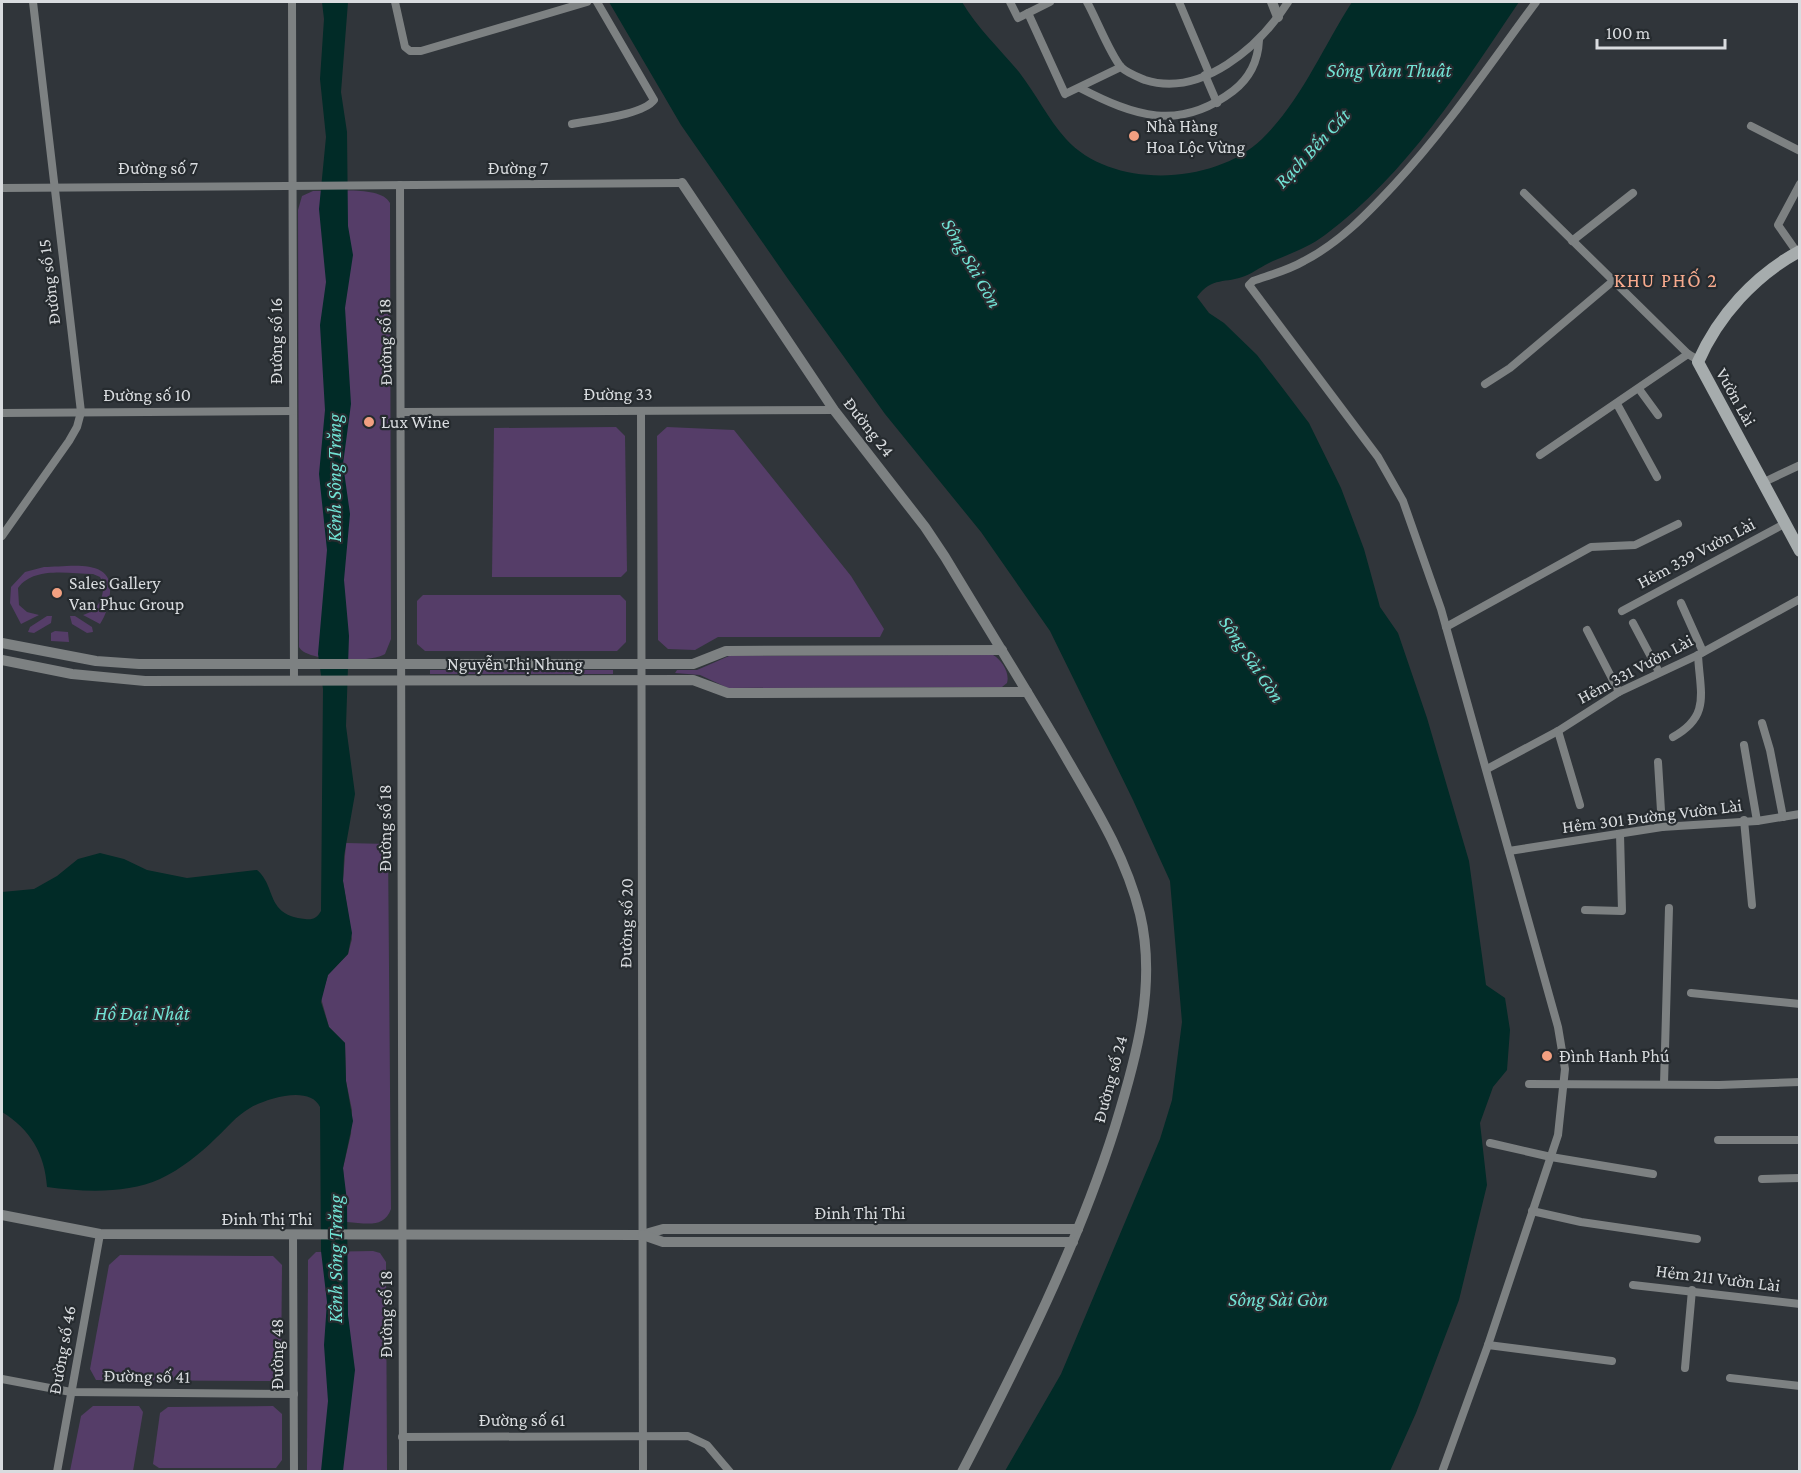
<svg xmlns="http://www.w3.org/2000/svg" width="1801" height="1473" font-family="'Crimson Pro',serif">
	<rect width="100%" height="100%" fill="#30353a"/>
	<g fill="#553d68">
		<path d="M 313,191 C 332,192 381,185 390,203 L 391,639 L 385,654 C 372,663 306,662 299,647 L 298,210 L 302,196 Z"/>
		<polygon points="616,427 625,436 627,571 621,577 492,577 494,428"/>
		<polygon points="667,427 734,430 851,576 884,629 880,637 718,637 695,650 668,649 658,640 657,436"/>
		<path d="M 44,567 C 68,567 114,557 110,593 C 109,604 106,615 100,624 L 83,615 C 99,611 108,592 100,577 L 93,574 C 70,574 34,566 18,588 L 19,605 L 27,612 L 39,615 L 21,624 L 10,603 L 11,587 L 25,572 Z"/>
		<polygon points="423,595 620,595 626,601 626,642 617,651 425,651 417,644 417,601"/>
		<polygon points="47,616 52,616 51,623 34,633 28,632 30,627"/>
		<polygon points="70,616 75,616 92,627 93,632 87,633 72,624"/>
		<polygon points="55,631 68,632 69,642 51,641 51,633"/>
		<path d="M 993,655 C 1002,660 1010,673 1007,683 L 1002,687 L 728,688 L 700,675 L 675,673 L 677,670 L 697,670 L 729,656 Z"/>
		<rect x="430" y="670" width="183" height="4"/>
		<path d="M 346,843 L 388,844 L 391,1209 C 384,1229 365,1223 347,1222 L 343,1168 L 351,1134 L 352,1110 L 346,1081 L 345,1043 L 329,1027 L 321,998 L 328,975 L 348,954 L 352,939 L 343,881 Z"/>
		<polygon points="373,1251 380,1253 386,1262 387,1471 307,1472 308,1260 316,1252"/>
		<polygon points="120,1255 273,1256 282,1265 281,1372 273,1381 96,1380 90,1369 109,1265"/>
		<polygon points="93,1406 139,1406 143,1412 133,1471 70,1471 81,1416"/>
		<polygon points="273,1406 282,1414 282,1460 276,1468 159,1468 153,1464 160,1413 168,1407"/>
	</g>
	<g fill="#012b27">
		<path d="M 322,2 L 348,2 L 341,92 L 347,132 L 348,226 L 353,255 L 345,308 L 351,404 L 343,464 L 350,514 L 344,580 L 349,636 L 346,726 L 355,794 L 344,856 L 343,881 L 352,933 L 348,954 L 328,975 L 321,1002 L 329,1027 L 345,1043 L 346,1081 L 353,1121 L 343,1168 L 347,1201 L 348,1315 L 355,1370 L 343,1471 L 321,1471 L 328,1401 L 324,1345 L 327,1302 L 321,1251 L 320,1107 C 310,1085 267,1098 250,1108 C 236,1116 227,1128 216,1138 C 200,1154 181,1169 160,1179 C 127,1194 83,1192 47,1187 C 45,1154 30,1129 2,1112 L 2,892 L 34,889 L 57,876 L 78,859 L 100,853 L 124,859 L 147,870 L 187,878 L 257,870 C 277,887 265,915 305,919 C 313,920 317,918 321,911 L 323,689 L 318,654 L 327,550 L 319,474 L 325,410 L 320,325 L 326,282 L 319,209 L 326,137 L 320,79 L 324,19 Z"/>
		<path d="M 609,2 L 962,2 C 977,28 1000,49 1019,72 C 1036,94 1048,119 1066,139 C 1112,190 1215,185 1262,139 C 1301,101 1323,47 1352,2 L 1519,2 C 1463,85 1407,174 1325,235 C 1309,247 1292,253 1273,261 C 1263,265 1255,272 1245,276 C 1226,284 1212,276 1197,297 L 1209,313 L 1224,323 L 1257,355 L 1281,386 L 1309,423 L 1341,488 L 1364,549 L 1380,607 L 1398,633 L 1427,718 L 1469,861 L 1486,985 L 1505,998 L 1510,1030 L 1507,1070 L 1493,1087 L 1480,1123 L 1487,1185 L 1459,1300 L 1416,1413 L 1390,1471 L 1005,1471 L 1061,1374 L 1160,1139 L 1172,1100 L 1182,1022 L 1170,881 L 1133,800 L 1050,631 L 981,532 L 885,414 L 788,279 L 681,125 Z"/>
	</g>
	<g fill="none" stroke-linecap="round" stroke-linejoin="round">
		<g stroke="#7d8182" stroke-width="8">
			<polyline points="292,2 294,680"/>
			<polyline points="395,2 405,47 410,51 421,51 587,2"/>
			<polyline points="1010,2 1018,18 1050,2"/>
			<path d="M 1087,2 C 1096,18 1110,54 1121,67 C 1127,73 1138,77 1145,80 C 1202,98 1260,46 1288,2"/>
			<polyline points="1179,2 1209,73"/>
			<polyline points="1028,13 1065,94 1121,67"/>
			<polyline points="1205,75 1217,103"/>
			<path d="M 1080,88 C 1134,116 1179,132 1233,91 C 1250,78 1258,62 1259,40"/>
			<path d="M 572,124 C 592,120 643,115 654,100 L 597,2"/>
			<polyline points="1751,126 1800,151"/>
			<polyline points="400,185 403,1472"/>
			<polyline points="2,188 682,183"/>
			<polyline points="1524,193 1688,354 1698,360"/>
			<polyline points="1572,241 1633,193"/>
			<polyline points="1799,255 1778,225 1800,184"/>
			<polyline points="1485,384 1510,368 1613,281"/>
			<polyline points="1639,389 1658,415"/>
			<polyline points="1617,404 1657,477"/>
			<polyline points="641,411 643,1472"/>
			<polyline points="402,412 834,410"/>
			<polyline points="2,413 293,411"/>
			<polyline points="1540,455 1688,354"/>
			<polyline points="1762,483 1800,465"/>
			<polyline points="2,536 69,441 77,427 81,412 33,2"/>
			<polyline points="1681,603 1703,652"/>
			<polyline points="1622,611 1786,523"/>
			<polyline points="1633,623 1659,672"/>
			<polyline points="1446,627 1591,547 1635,545 1678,524"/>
			<polyline points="1587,630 1619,692"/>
			<polyline points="1762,723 1770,750 1783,817"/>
			<polyline points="1558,731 1580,805"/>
			<path d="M 1673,737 C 1711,716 1700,693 1698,655"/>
			<polyline points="1744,745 1757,821"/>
			<polyline points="1658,762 1662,827"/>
			<polyline points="1487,769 1558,731 1619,692 1698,655 1800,599"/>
			<polyline points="1744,820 1752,905"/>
			<polyline points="1509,851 1662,827 1757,821 1800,814"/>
			<polyline points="1585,910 1622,911 1620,834"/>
			<polyline points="1691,993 1800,1004"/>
			<polyline points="1529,1084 1719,1085 1800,1082"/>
			<polyline points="1664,1084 1669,908"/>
			<polyline points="1718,1140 1800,1140"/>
			<polyline points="1490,1143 1551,1157 1653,1174"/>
			<polyline points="1762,1179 1800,1178"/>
			<polyline points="1532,1211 1581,1222 1697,1239"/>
			<polyline points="293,1235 294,1472"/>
			<polyline points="1633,1285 1800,1304"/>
			<polyline points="1488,1345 1612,1361"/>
			<polyline points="1685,1368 1692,1290"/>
			<polyline points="1730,1378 1800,1386"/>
			<polyline points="2,1379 71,1392 294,1394"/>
			<polyline points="402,1437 688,1436 707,1445 730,1472"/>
			<polyline points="57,1472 100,1234"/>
			<path d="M 1442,1472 L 1488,1345 L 1558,1135 L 1565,1069 L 1558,1027 L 1441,609 L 1403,501 L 1378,457 L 1249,285 L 1253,281 C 1270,275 1289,270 1304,261 C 1339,243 1367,214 1394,185 C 1447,128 1490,64 1536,2"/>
		</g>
		<g stroke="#7d8182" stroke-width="10">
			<polyline points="1272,2 1278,17"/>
			<path d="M 682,183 L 834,410 L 925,527 L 945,557 C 983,620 1022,683 1060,747 C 1091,801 1125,853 1140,914 C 1157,985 1136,1059 1115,1127 C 1077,1247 1020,1360 962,1472"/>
			<polyline points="2,643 96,661 139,664 693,664 726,651 1002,650"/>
			<polyline points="2,660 72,674 145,681 693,680 728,693 1027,692"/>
			<polyline points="2,1215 100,1234 642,1235 663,1229 1078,1229"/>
			<polyline points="643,1235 663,1242 1073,1242"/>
		</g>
		<path stroke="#a6acad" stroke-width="12" d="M 1800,251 C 1755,275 1718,316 1698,362 L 1800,551"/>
	</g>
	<g fill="#f2a081" stroke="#262b2f" stroke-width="2">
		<circle cx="1134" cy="136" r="6"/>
		<circle cx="369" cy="422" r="6"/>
		<circle cx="57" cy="593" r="6"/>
		<circle cx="1547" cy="1056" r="6"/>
	</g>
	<g text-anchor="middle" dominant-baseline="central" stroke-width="4.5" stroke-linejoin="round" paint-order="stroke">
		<g font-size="18" fill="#d9dcdf" stroke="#262b2f" text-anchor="start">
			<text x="1146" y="126">Nhà Hàng<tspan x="1146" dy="21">Hoa Lộc Vừng</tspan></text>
			<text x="381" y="422">Lux Wine</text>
			<text x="69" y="583">Sales Gallery<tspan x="69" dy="21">Van Phuc Group</tspan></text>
			<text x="1559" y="1056">Đình Hanh Phú</text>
		</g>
		<g font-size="18" fill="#d9dcdf" stroke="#262b2f">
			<text x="158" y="168">Đường số 7</text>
			<text x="518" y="168">Đường 7</text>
			<text transform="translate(49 282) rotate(-97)">Đường số 15</text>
			<text transform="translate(276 341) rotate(-90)">Đường số 16</text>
			<text transform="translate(385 342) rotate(-91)">Đường số 18</text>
			<text x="618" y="394">Đường 33</text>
			<text x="147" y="395">Đường số 10</text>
			<text transform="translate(1736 397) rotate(61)">Vườn Lài</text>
			<text transform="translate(869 427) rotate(52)">Đường 24</text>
			<text transform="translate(1696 553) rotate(-28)">Hẻm 339 Vườn Lài</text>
			<text x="515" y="664">Nguyễn Thị Nhung</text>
			<text transform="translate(1635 669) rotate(-28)">Hẻm 331 Vườn Lài</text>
			<text transform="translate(1652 816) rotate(-7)">Hẻm 301 Đường Vườn Lài</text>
			<text transform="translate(385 828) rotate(-90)">Đường số 18</text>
			<text transform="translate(626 923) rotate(-89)">Đường số 20</text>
			<text transform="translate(1110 1079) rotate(-75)">Đường số 24</text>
			<text x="860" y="1213">Đinh Thị Thi</text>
			<text x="267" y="1219">Đinh Thị Thi</text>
			<text transform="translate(1718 1278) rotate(7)">Hẻm 211 Vườn Lài</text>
			<text transform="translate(386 1314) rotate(-90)">Đường số 18</text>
			<text transform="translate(62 1350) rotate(-80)">Đường số 46</text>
			<text transform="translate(277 1354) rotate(-90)">Đường 48</text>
			<text transform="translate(147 1376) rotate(1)">Đường số 41</text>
			<text x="522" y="1420">Đường số 61</text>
		</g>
		<g font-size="20" font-style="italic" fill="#71e2d4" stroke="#262b2f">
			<text x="1389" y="70">Sông Vàm Thuật</text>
			<text transform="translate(1312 148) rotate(-47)">Rạch Bến Cát</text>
			<text transform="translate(972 263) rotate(60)">Sông Sài Gòn</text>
			<text transform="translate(334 478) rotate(-90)">Kênh Sông Trăng</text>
			<text transform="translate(1252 659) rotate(56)">Sông Sài Gòn</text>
			<text x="142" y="1013">Hồ Đại Nhật</text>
			<text transform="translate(335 1259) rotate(-90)">Kênh Sông Trăng</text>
			<text x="1278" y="1299">Sông Sài Gòn</text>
		</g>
		<g font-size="20" letter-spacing="1.5" fill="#f8ab8e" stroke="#262b2f">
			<text x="1666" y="280">KHU PHỐ 2</text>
		</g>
	</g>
	<rect width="1801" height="1473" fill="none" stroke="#d9dcdf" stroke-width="6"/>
	<path d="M1597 39v9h128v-9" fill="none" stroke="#d9dcdf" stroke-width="3"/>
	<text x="1606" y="39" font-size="18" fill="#d9dcdf" stroke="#262b2f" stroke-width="4.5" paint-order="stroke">100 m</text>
</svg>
